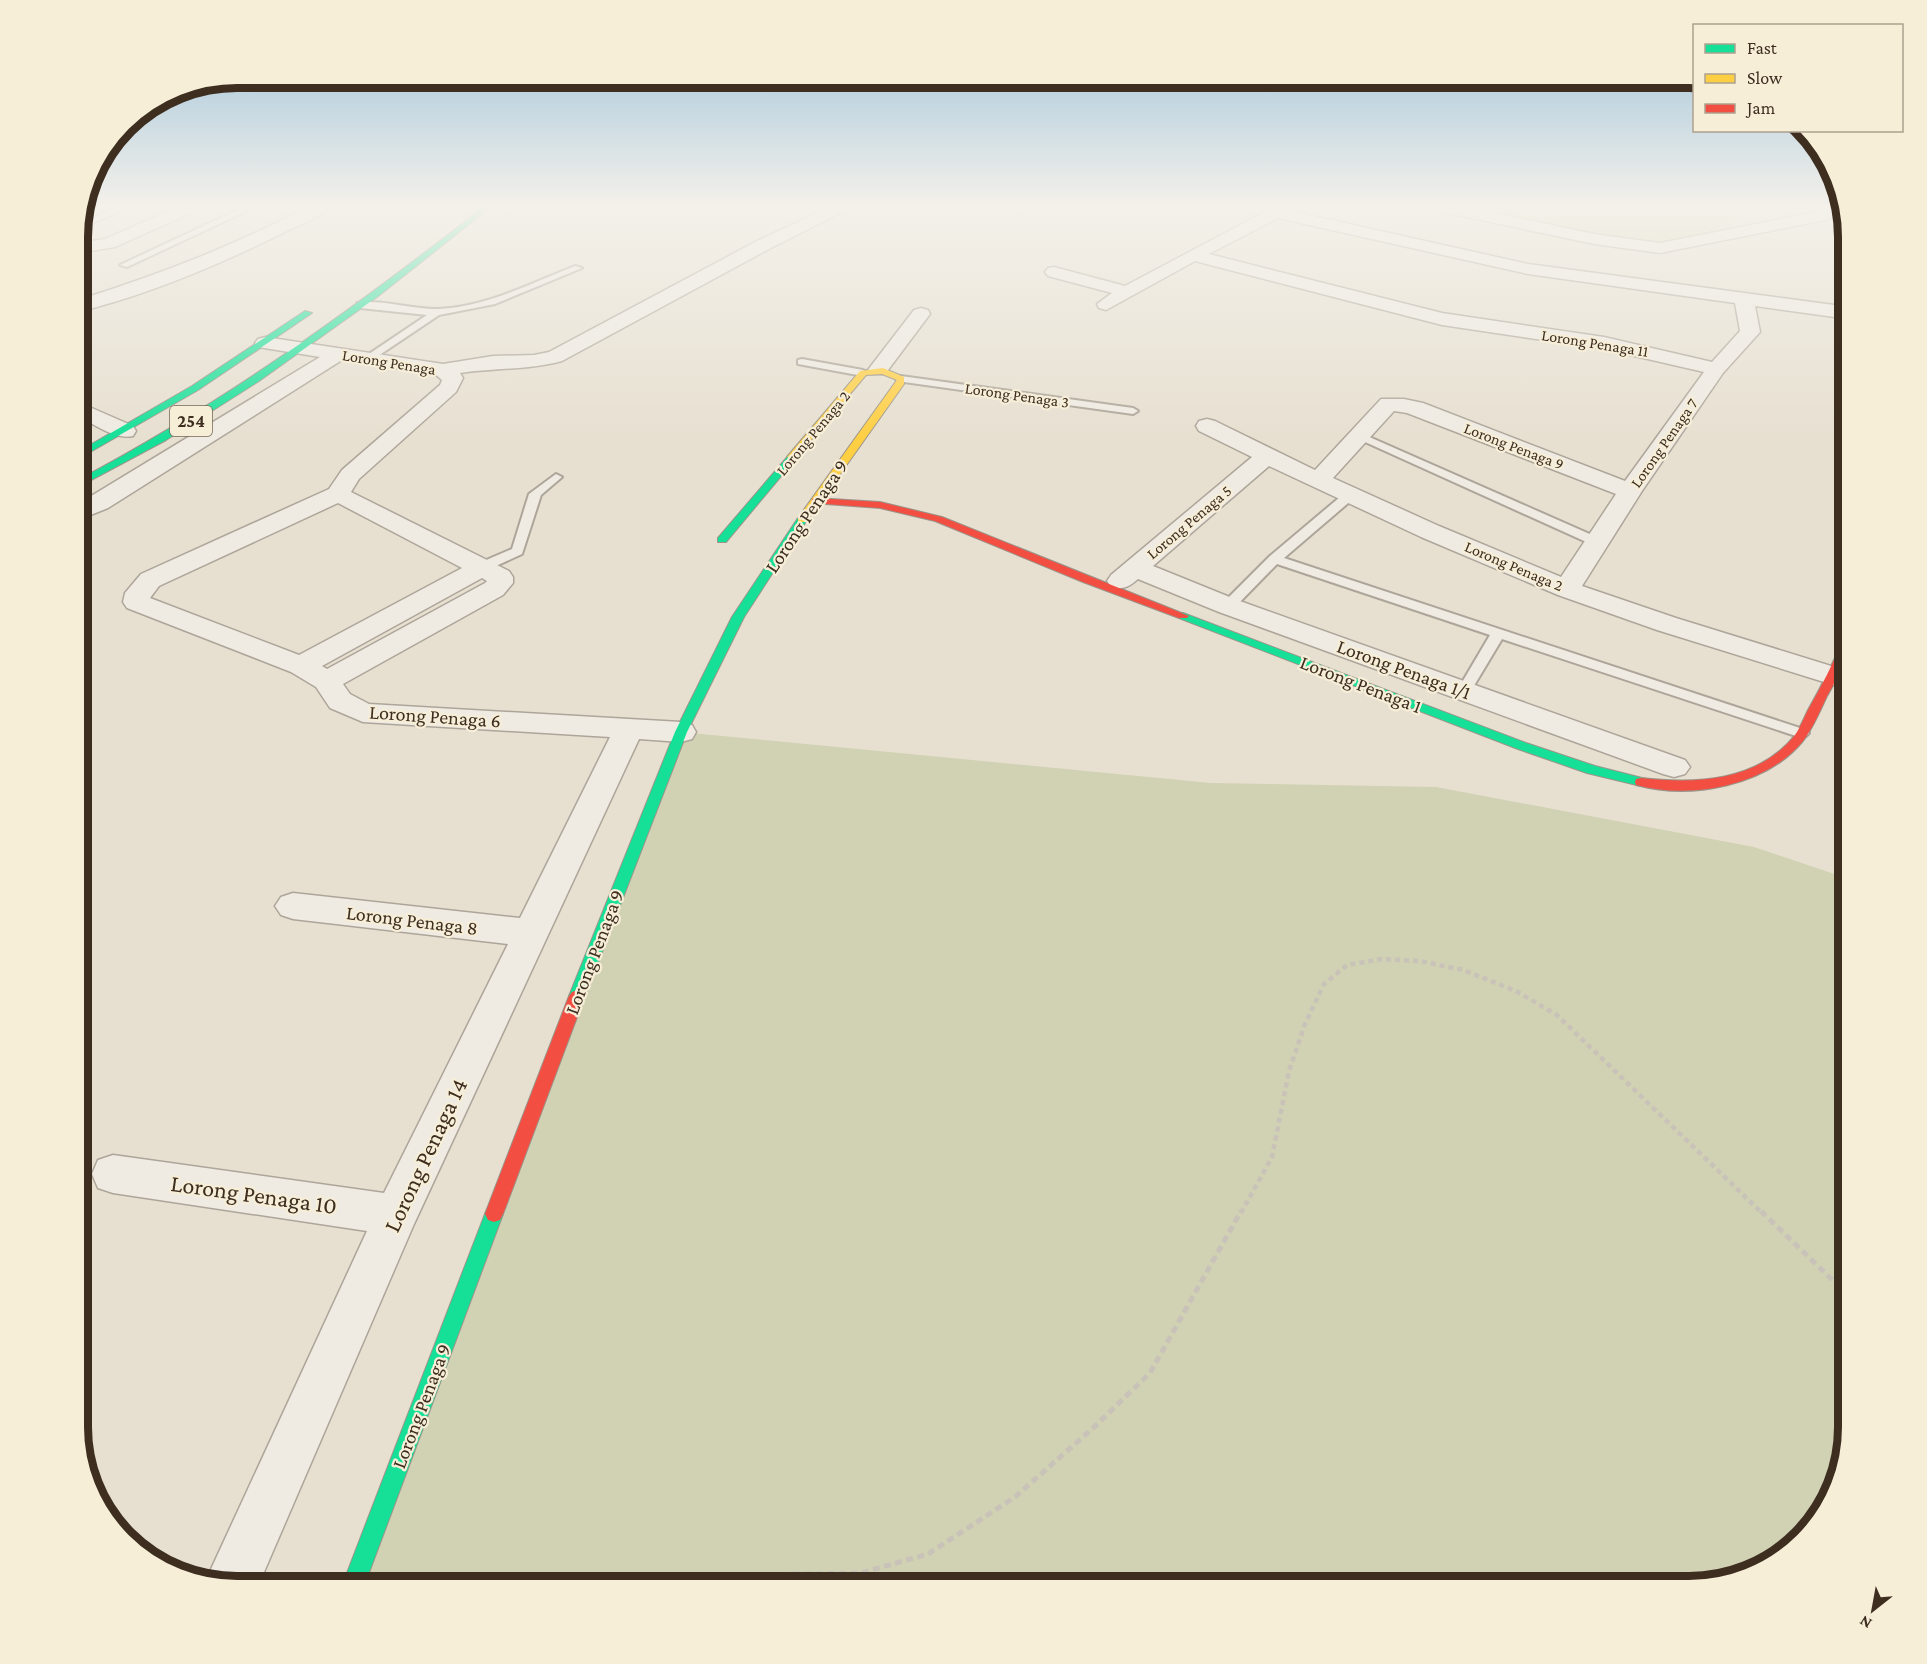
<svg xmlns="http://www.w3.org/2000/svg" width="1927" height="1664" font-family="'Crimson Pro',serif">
	<rect width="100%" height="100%" fill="#e7e0d1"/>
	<polygon fill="#d6d7b3" points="1459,206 1746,206 1729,228 1694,239 1666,243 1612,239"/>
	<polygon fill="#d1d1b3" points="681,732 1211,783 1436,787 1754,847 1849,879 1849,1427 1837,1487 1809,1532 1751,1574 1690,1586 353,1586"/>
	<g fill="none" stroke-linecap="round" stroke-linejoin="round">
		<defs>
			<g id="lane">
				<polygon points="120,206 132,206 78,229 79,224"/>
				<polygon points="246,206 257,206 127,267 120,265"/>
				<path d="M 575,266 L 582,268 L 495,304 L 439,315 L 372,360 L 363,358 L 427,315 L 360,308 L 357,307 L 357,303 C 383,299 412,310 439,309 C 487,307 531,283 575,266 Z"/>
				<polygon points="802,359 863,370 868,373 863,376 798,364 798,360"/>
				<polygon points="901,376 1133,408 1138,411 1133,414 897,381 896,379"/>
				<polygon points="1358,432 1601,539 1603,542 1601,545 1593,545 1354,437 1354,433"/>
				<polygon points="556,474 562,477 541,495 522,554 487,570 477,570 476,567 477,564 512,549 529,494"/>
				<polygon points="1350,491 1356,495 1354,498 1284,558 1806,730 1809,733 1806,736 1796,736 1502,639 1469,694 1459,694 1457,691 1490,635 1277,564 1233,609 1223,609 1221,606 1223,603 1270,556 1346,492"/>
			</g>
			<g id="street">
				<polygon points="180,206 202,206 200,209 115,247 78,253 78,243 105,239"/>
				<path d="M 309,206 L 329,206 C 320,217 302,224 289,230 C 223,263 151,294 78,312 L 78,300 C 158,275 235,246 309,206 Z"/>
				<path d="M 832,206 L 854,206 L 769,249 L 562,361 C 529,370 494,368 460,373 L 463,378 L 456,392 L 359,479 L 351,492 L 509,571 L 513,577 L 513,583 L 503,595 L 343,684 L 350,694 L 369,704 L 681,722 L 692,725 L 696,732 L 692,739 L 681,742 L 639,739 L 414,1224 L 258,1586 L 237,1586 L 206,1580 L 367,1231 L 113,1193 L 98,1188 L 92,1174 L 98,1160 L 113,1155 L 384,1193 L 508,944 L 293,919 L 281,915 L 275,906 L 281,897 L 293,893 L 520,918 L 610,737 L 363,722 L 330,708 L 316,687 L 291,672 L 127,608 L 123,602 L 125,593 L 141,574 L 329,489 L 342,470 L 440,385 L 442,380 L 435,374 L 342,360 L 108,508 L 78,520 L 78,504 L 320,357 L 258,347 L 255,343 L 258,339 L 265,337 L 443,364 L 493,356 L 534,355 L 549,352 L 757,241 ZM 338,503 L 462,568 L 299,655 L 150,598 L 159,586 ZM 482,578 L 487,581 L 485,583 L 327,669 L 322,666 Z"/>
				<path d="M 1276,206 L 1297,206 L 1291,211 L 1528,264 L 1849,307 L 1849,319 L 1755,306 L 1760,332 L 1723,373 L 1642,491 L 1582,586 L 1676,618 L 1844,670 L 1848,676 L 1844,682 L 1834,685 L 1824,682 L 1657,630 L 1558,595 L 1421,537 L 1269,466 L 1153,566 L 1237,600 L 1685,760 L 1690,767 L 1685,774 L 1674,777 L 1663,774 L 1219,612 L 1138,579 C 1129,587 1123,590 1111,587 L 1107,581 L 1111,575 L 1252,457 L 1199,431 L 1196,426 L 1199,421 L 1207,419 L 1215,421 L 1315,470 L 1381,399 L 1404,399 L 1423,403 L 1625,481 L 1704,372 L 1604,349 L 1442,325 L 1195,261 L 1106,310 L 1099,308 L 1097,304 L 1112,293 L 1048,276 L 1045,272 L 1048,268 L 1054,267 L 1125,286 ZM 1278,218 L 1528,274 L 1735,303 L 1740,331 L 1712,362 L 1604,337 L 1442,313 L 1209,254 ZM 1394,411 L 1407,413 L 1616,494 L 1561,577 L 1439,526 L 1333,478 Z"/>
				<polygon points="1431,206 1463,206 1594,234 1660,243 1817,212 1820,206 1836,206 1830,219 1660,253 1594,244 1439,211"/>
				<polygon points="921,308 928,310 930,314 885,374 871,374 868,370 871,366 914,310"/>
				<path d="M 78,402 L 133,426 L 136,431 L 133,436 C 115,440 94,424 78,416 Z"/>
			</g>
			<g id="fast">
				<path d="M 485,206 L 492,206 L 377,297 L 259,381 L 166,440 L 78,487 L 78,480 C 224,403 355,308 485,206 Z"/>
				<polygon points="305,311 312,313 198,390 78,459 78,452 192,386"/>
				<polygon points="789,455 797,457 726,542 718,542 718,538"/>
				<polygon points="802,517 807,520 744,617 687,732 585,996 582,1000 577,1002 572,1000 569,996 675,732 732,617 798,518"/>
				<polygon points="1183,613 1526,743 1595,766 1646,779 1647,782 1641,786 1587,773 1518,749 1179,618 1179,614"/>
				<polygon points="494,1206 500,1208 503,1214 364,1586 342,1586 485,1214 488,1208"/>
			</g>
			<polygon id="slow" points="883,368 904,377 904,384 806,522 798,522 798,518 897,380 882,374 866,375 795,459 787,457 860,371"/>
			<g id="jam">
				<polygon points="815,498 880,502 942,517 1189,616 1187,618 1179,618 1083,582 935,521 880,508 812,503 812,499"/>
				<path d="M 1849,637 C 1849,659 1838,677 1827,696 C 1820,711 1813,728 1803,741 C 1766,786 1691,800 1636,785 L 1635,782 L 1636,779 L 1641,778 C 1695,784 1758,782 1795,735 C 1800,728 1804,718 1808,710 C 1821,687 1833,664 1843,640 Z"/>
				<polygon points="577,990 582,992 585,996 503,1214 500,1220 494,1222 488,1220 485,1214 569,996 572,992"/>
			</g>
		</defs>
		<use href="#lane" stroke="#ada599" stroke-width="4"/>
		<use href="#street" stroke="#ada599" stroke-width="3"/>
		<use href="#fast" stroke="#9c958a" stroke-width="2"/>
		<use href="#slow" stroke="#9c958a" stroke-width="2"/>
		<use href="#jam" stroke="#9c958a" stroke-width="2"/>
		<polyline stroke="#c8c2b9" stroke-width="4.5" stroke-dasharray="5 4" stroke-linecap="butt" points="1241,1213 1272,1157 1289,1071 1305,1024 1324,984 1347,965 1382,959 1420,961 1463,970 1516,991 1557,1015 1762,1213"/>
		<g stroke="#c8c2b9" stroke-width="5" stroke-dasharray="7 4.5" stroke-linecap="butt">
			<polyline points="1761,1211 1849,1296"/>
			<polyline points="747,1575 861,1573 928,1554 1015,1497 1093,1428 1150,1373 1241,1211"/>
		</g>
		<use href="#lane" fill="#efebe3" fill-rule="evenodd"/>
		<use href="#street" fill="#efebe3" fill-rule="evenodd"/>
		<use href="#fast" fill="#16e098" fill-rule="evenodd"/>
		<use href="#slow" fill="#ffcf43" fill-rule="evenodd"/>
		<use href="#jam" fill="#f24e42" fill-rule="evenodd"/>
	</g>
	<linearGradient id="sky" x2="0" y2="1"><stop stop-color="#96bed9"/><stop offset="0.47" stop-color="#f4f1ea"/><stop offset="1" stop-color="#f4f1ea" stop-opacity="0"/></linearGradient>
	<rect width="1927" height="439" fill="url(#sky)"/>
	<g text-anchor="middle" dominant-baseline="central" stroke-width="4.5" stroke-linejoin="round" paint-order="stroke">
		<g font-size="16" fill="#3d2e20" stroke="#f7eed8">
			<text transform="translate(1595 343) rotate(9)">Lorong Penaga 11</text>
			<text transform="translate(389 362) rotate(9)">Lorong Penaga</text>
			<text transform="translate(1017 395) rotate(8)">Lorong Penaga 3</text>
			<text transform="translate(813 433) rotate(-50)">Lorong Penaga 2</text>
			<text transform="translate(1664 443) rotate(-55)">Lorong Penaga 7</text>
			<text transform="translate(1514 446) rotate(21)">Lorong Penaga 9</text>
			<text transform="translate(1189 522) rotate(-40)">Lorong Penaga 5</text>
			<text transform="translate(1514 566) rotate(23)">Lorong Penaga 2</text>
		</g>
		<rect fill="#f7eed8" stroke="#756857" stroke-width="1.5" x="170" y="406" width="42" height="30" rx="4.5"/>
		<g font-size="18" font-weight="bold" fill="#3d2e20">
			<text x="191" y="421">254</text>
		</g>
		<g font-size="20" fill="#3d2e20" stroke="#f7eed8">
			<text transform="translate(806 516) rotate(-56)">Lorong Penaga 9</text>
			<text transform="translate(1404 669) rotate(20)">Lorong Penaga 1/1</text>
			<text transform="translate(1361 684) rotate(21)">Lorong Penaga 1</text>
			<text transform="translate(435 716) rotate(4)">Lorong Penaga 6</text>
			<text transform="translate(412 920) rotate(7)">Lorong Penaga 8</text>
			<text transform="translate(594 952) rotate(-69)">Lorong Penaga 9</text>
			<text transform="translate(421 1406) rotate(-69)">Lorong Penaga 9</text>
		</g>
		<g font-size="24" fill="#3d2e20" stroke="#f7eed8">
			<text transform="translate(425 1155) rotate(-65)">Lorong Penaga 14</text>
			<text transform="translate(254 1194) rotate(8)">Lorong Penaga 10</text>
		</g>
	</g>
	<path d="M0 0H1927V1664H0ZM237 88H1689A149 149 0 0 1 1838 237V1427A149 149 0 0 1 1689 1576H237A149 149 0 0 1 88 1427V237A149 149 0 0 1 237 88Z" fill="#f7eed8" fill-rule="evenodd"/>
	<path fill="none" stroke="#3d2e20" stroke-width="8" d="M237 88H1689A149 149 0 0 1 1838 237V1427A149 149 0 0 1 1689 1576H237A149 149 0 0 1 88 1427V237A149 149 0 0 1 237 88Z"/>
	<rect x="1693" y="24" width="210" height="108" fill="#f7eed8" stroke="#ada18e" stroke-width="1.5"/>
	<rect x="1705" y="44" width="30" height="9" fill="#16e098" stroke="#ada18e" stroke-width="1.5"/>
	<text x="1747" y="54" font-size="18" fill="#3d2e20">Fast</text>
	<rect x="1705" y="74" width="30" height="9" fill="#ffcf43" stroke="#ada18e" stroke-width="1.5"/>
	<text x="1747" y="84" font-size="18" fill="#3d2e20">Slow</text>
	<rect x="1705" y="104" width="30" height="9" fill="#f24e42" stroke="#ada18e" stroke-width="1.5"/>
	<text x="1747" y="114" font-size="18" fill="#3d2e20">Jam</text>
	<g transform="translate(1873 1610) rotate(211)" stroke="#f7eed8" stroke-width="4.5" paint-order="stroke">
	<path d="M0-4.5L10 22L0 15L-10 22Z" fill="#3d2e20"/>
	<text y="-9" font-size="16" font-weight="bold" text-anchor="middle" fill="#3d2e20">N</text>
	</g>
</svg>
